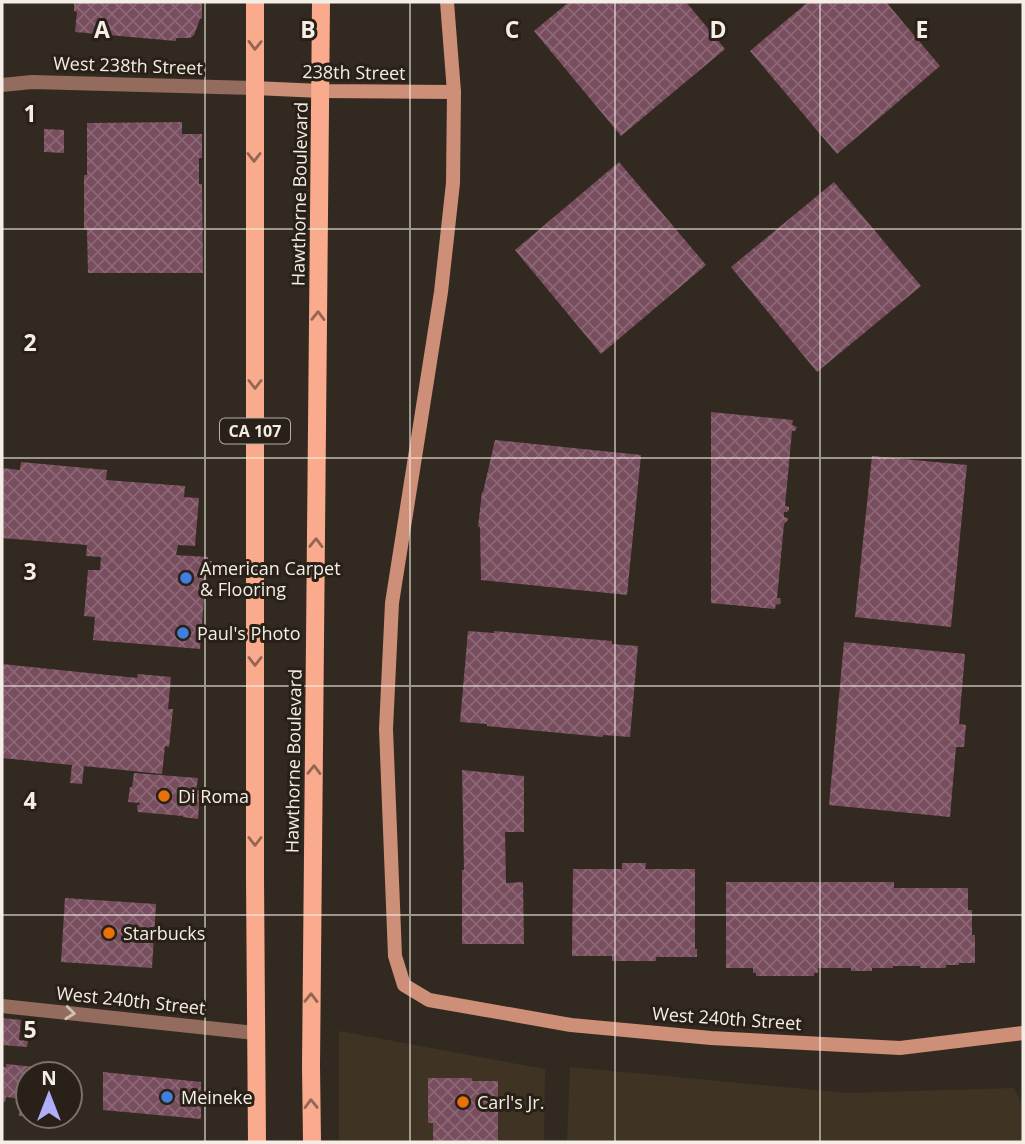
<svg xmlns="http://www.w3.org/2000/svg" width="1025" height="1144" font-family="'Open Sans',sans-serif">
	<defs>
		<pattern id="building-cross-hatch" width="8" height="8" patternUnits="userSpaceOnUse" patternTransform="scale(1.75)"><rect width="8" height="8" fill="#784d5e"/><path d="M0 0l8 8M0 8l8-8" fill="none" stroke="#8c6775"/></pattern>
	</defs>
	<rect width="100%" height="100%" fill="#322a20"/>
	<g fill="#3f3323">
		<polygon points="339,1031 545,1069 544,1142 339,1142"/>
		<polygon points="570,1067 847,1093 1014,1088 1023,1107 1023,1142 567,1142"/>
	</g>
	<g fill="url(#building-cross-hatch)">
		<polygon points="74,2 202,2 202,18 200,19 194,35 190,38 176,38 176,41 75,32 77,12 74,11"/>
		<polygon points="569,2 686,2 725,49 621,136 534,31"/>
		<polygon points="808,2 886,2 940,66 837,154 750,51"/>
		<polygon points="182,122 182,134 202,134 202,158 199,158 199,184 202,184 203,273 88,273 87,230 84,230 84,175 87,175 87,123"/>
		<polygon points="44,129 64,130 64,153 44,152"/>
		<polygon points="619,162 706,265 601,354 515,250"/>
		<polygon points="834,182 921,286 817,372 731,267"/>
		<polygon points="711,412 793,420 792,425 797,427 795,431 792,431 785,506 789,507 789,510 787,512 784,512 784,517 788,518 788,520 784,524 777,598 780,598 781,603 778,605 776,604 775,609 711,603"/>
		<polygon points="495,440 641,455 627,595 481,580 480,527 478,527 482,492 483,492"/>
		<polygon points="872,456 967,465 951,627 855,617"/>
		<polygon points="21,462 107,470 106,480 185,486 184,497 199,498 195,546 178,545 176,555 208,557 208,561 212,561 211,574 206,574 200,649 93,640 95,617 84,616 88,570 100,570 101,557 86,556 87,545 2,538 2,468 20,470"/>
		<polygon points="468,631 494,633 494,631 612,641 612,644 638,646 630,737 603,735 603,737 487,726 487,724 460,722"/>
		<polygon points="844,642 965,654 959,724 966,725 964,747 956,747 950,817 829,805"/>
		<polygon points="2,664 137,678 138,674 171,677 168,709 173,709 169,747 165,746 162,774 84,766 82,784 70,783 72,765 2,758"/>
		<polygon points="462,770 524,776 524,832 505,832 506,883 523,882 524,944 462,944 462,870 464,870"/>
		<polygon points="134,773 198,778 196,790 200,790 198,819 183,817 183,816 138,812 137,805 139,805 140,803 128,802 130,787 132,787"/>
		<polygon points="622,863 646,863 645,869 695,869 695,949 697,949 697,957 656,957 656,961 612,961 612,956 572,956 573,869 622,869"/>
		<polygon points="726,882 894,882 894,888 968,888 968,910 972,910 972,935 975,935 975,963 959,963 959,965 946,965 946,968 920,968 920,966 893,966 893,968 872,968 872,971 851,971 851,968 818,968 818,973 814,973 814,976 756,976 756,973 753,973 753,968 726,968"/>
		<polygon points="65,898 156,904 152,968 61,962"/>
		<polygon points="2,1018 21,1020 19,1040 28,1041 27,1047 2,1045"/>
		<polygon points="6,1064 55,1069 65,1071 65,1074 28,1074 28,1117 19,1116 21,1099 6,1097 5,1102 2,1101 2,1067 6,1067"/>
		<polygon points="103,1072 201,1082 201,1119 103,1110"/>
		<polygon points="428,1078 472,1078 472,1081 498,1081 498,1142 433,1142 433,1123 428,1123"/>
		<polygon points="33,1116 60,1116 60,1121 32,1118"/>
	</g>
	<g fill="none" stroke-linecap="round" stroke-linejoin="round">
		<g stroke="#936c5e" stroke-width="14">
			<polyline points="2,85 32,82 254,88"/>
			<polyline points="2,1006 255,1033"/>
		</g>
		<g stroke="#cd8f78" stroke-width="14">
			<polyline points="447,2 454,92 453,183 441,292 392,603 386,729 395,956 404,985 429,1000 571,1025 711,1038 900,1048 1023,1033"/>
			<polyline points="254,88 321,91 454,92"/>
		</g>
		<g stroke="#faaa8d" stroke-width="18">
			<polyline points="255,2 255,879 257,1142"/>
			<polyline points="312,1142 311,1066 321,2"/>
		</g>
	</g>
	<defs><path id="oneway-chevron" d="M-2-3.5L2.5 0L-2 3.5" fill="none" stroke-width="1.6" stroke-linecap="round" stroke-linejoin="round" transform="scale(1.75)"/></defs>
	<g stroke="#926652">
		<use href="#oneway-chevron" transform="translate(255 45) rotate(91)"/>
		<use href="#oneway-chevron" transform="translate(254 157) rotate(90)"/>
		<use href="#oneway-chevron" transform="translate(318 316) rotate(-89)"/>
		<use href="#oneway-chevron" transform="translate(255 384) rotate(90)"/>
		<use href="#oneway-chevron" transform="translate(316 543) rotate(-89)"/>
		<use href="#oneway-chevron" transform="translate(255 661) rotate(90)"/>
		<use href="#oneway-chevron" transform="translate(314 770) rotate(-89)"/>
		<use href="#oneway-chevron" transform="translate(255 841) rotate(90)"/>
		<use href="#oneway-chevron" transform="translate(311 998) rotate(-89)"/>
		<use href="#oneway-chevron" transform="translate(311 1104) rotate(-91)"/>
	</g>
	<use stroke="#d2c0b7" href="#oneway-chevron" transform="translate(70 1013) rotate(6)"/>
	<path fill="none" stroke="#f4eee7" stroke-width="2" stroke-opacity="0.55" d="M 205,2 L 205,1142M 410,2 L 410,1142M 615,2 L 615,1142M 820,2 L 820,1142M 2,229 L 1023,229M 2,458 L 1023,458M 2,686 L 1023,686M 2,915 L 1023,915"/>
	<g fill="#3f7fe0" stroke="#292117" stroke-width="2.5">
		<circle cx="186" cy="578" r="7"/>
		<circle cx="183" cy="633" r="7"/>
		<circle cx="167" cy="1097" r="7"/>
	</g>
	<g fill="#e8710a" stroke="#292117" stroke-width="2.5">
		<circle cx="164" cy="796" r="7"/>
		<circle cx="109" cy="933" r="7"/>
		<circle cx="463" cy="1102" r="7"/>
	</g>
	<g text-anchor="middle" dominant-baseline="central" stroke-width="6" stroke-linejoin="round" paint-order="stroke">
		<rect fill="#292117" stroke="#b7b0a9" stroke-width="2" x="220" y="418.5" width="70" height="25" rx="5"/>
		<g font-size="16" font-weight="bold" fill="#f4eee7">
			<text x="255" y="431">CA 107</text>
		</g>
		<g font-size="18" fill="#f4eee7" stroke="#292117">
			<text transform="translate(128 65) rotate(2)">West 238th Street</text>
			<text transform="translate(354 72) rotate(1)">238th Street</text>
			<text transform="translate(299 194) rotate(-89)">Hawthorne Boulevard</text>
			<text transform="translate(293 761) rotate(-89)">Hawthorne Boulevard</text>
			<text transform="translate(131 1000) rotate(6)">West 240th Street</text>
			<text transform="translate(727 1018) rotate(4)">West 240th Street</text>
		</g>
		<g font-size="18" fill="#f4eee7" stroke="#292117" text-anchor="start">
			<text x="200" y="568">American Carpet<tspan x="200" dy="21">&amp; Flooring</tspan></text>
			<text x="197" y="633">Paul's Photo</text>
			<text x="178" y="796">Di Roma</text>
			<text x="123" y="933">Starbucks</text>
			<text x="181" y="1097">Meineke</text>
			<text x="477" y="1102">Carl's Jr.</text>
		</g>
	</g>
	<g font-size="23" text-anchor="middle" font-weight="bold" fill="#f4eee7" stroke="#292117" stroke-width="6" stroke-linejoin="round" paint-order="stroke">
		<text x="102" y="38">A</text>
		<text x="308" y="38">B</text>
		<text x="512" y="38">C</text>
		<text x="718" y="38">D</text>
		<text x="922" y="38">E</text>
		<text x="30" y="122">1</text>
		<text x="30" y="351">2</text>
		<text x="30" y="580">3</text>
		<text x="30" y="809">4</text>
		<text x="30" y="1038">5</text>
	</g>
	<rect width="1025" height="1144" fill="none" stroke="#f4eee7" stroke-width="7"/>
	<g transform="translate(49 1095)"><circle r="33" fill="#292117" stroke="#7a736a" stroke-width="2"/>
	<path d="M0-5L12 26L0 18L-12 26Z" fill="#b2adf9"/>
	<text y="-10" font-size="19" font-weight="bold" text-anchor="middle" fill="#f4eee7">N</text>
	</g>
</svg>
